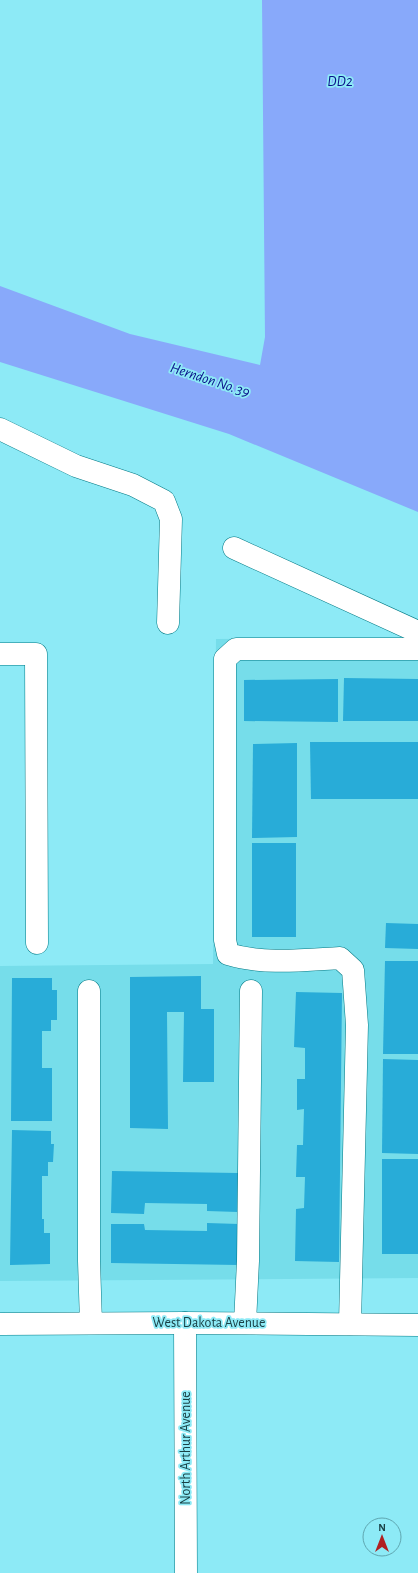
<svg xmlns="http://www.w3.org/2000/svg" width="418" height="1573" font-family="'Alegreya Sans',sans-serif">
	<rect width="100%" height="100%" fill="#8deaf6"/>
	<polygon fill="#76ddea" points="418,638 418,1278 0,1281 0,966 213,964 216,639"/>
	<polygon fill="#88a9fa" points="262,0 418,0 418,512 229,434 0,362 0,286 130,334 260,365 265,337"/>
	<g fill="#28acd8">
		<polygon points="344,678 418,679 418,721 343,721"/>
		<polygon points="338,679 338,722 244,721 244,680"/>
		<polygon points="310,742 418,742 418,799 311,799"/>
		<polygon points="297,743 297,837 252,838 253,744"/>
		<rect x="252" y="843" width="44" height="94"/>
		<polygon points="386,923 418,924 418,949 385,948"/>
		<polygon points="385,961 418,961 418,1054 383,1054"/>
		<polygon points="201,976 201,1009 214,1009 214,1082 183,1082 184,1012 167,1012 168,1129 130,1128 130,977"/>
		<polygon points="12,978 52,978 52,990 57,990 57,1020 51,1020 51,1031 42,1031 42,1068 52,1068 52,1121 11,1121"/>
		<polygon points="296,992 342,993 339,1262 295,1261 296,1209 304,1208 305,1177 296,1177 297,1145 303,1145 304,1109 297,1110 297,1079 305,1079 305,1048 294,1047"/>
		<polygon points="383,1059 418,1060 418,1154 382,1153"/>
		<polygon points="12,1130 51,1131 51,1144 54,1144 53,1162 48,1162 48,1176 42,1176 42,1219 44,1219 44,1233 50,1233 50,1264 10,1265"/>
		<rect x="382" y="1159" width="36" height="95"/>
		<polygon points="112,1171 238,1173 238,1212 207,1211 207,1204 145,1203 144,1214 111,1213"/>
		<polygon points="207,1223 239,1224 238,1265 111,1263 111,1224 144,1224 145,1230 207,1231"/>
	</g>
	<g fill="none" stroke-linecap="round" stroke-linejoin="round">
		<defs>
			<g id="minor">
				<polyline points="0,429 76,466 133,485 164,501 171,519 168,623"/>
				<polyline points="234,548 418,632"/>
				<polyline points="0,654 36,654 37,943"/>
				<polyline points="89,991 89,1261 91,1323"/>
				<polyline points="185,1323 186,1573"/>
				<polyline points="245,1323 248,1261 251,991"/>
				<polyline points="0,1324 185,1323 418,1325"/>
				<path d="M 350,1324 L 357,1025 L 353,970 L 340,958 C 304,960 264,965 228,954 L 225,940 L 225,659 L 236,649 L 418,649"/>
			</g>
		</defs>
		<use href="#minor" stroke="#017984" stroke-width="23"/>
		<use href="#minor" stroke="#fff" stroke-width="22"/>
	</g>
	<g text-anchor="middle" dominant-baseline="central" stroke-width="3.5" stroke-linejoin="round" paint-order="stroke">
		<g font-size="14" fill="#1a4146" stroke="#8deaf6">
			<text x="209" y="1323">West Dakota Avenue</text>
			<text transform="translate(186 1448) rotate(-90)">North Arthur Avenue</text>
		</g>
		<g font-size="15" font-style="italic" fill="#0a1189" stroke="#8deaf6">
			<text x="340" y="81">DD2</text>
			<text transform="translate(210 380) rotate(18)">Herndon No. 39</text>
		</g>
	</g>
	<g transform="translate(382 1537)"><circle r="19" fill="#8deaf6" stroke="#5fa6b0"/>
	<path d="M0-3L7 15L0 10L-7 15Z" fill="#b02021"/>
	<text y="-6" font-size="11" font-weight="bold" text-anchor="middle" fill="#1a4146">N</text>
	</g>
</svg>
